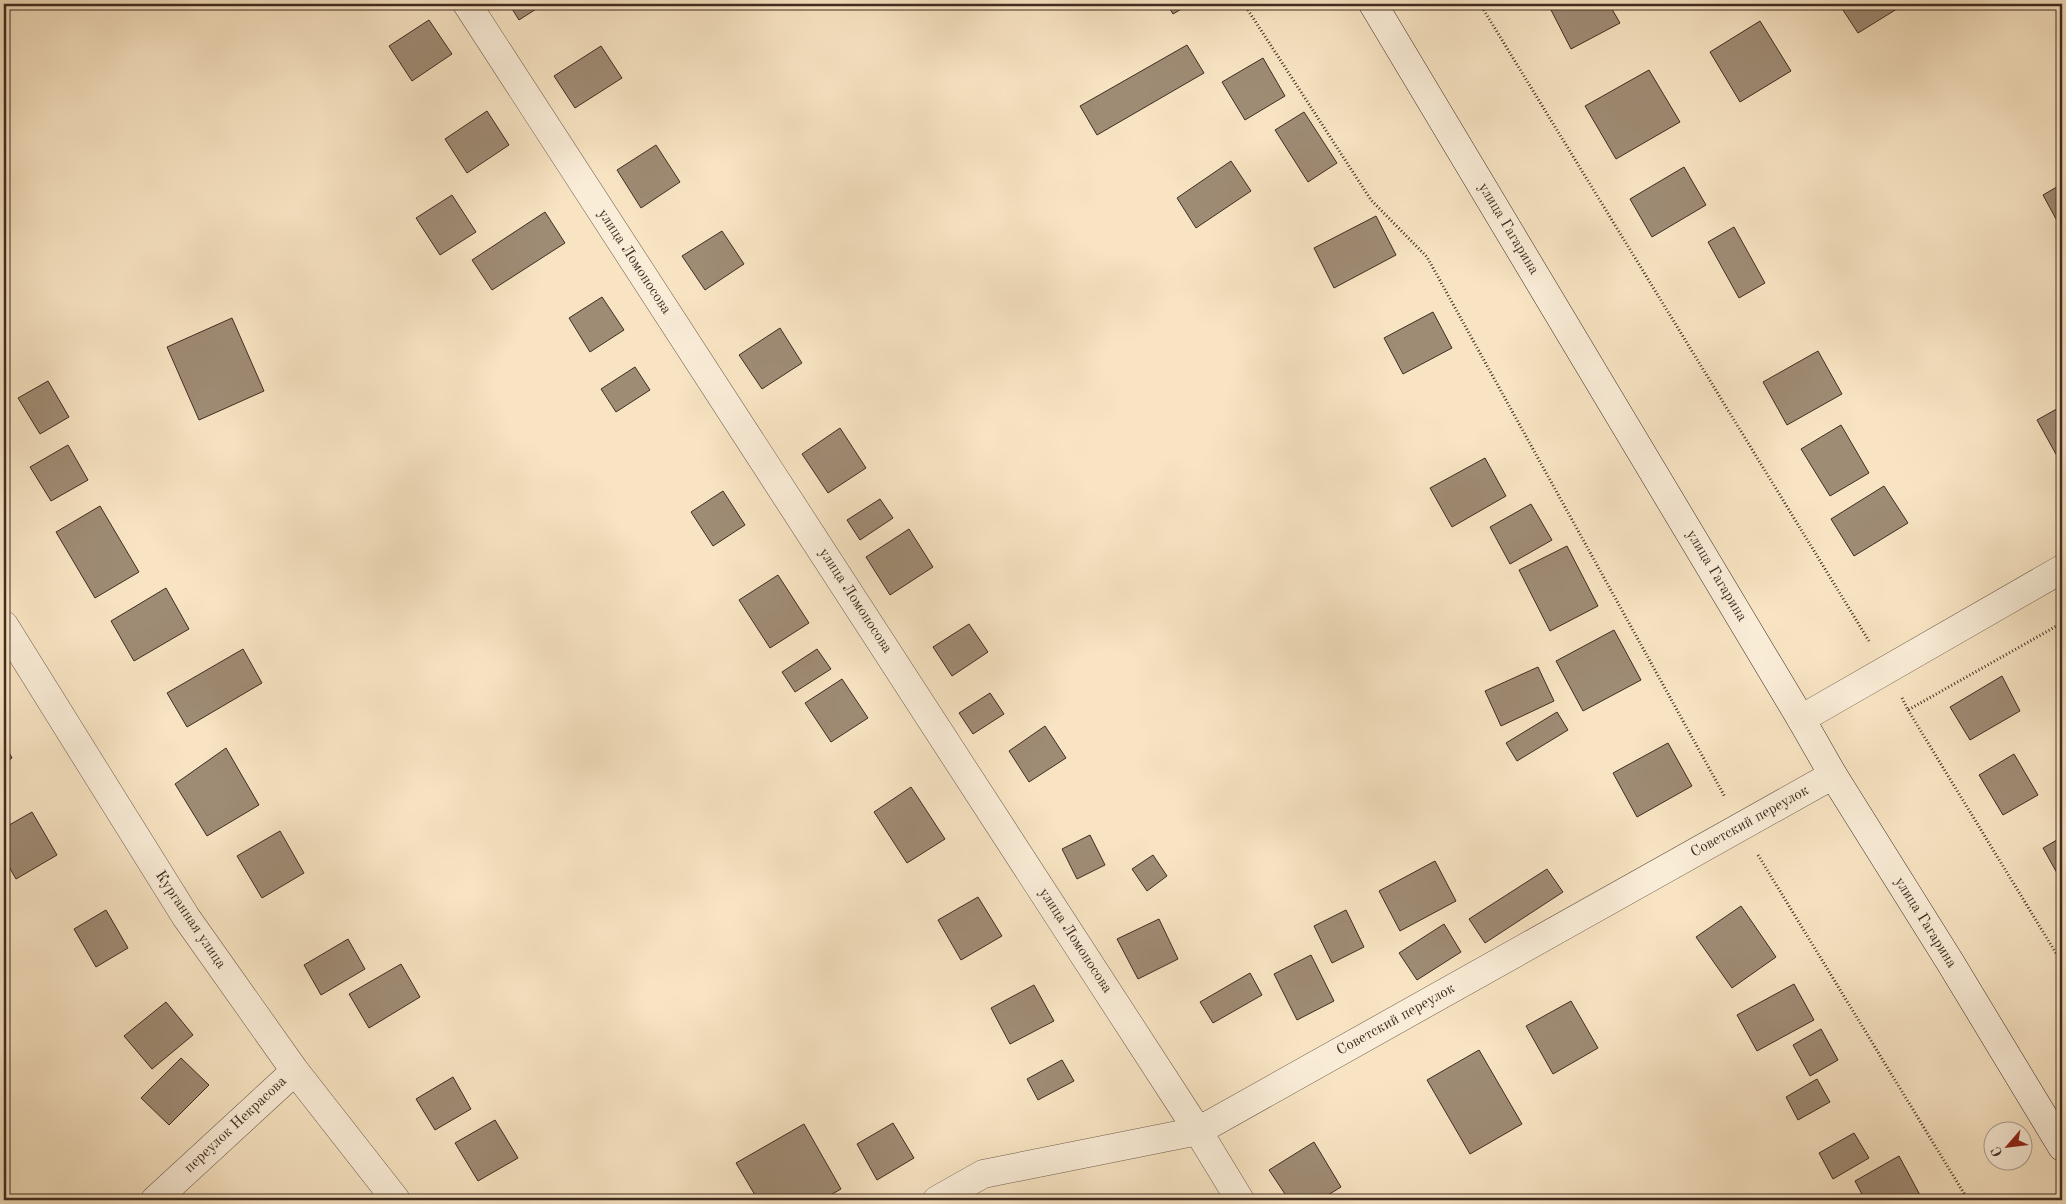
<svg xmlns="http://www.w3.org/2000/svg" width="2066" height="1204" font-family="'Old Standard TT',serif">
	<rect width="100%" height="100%" fill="#f8e4c3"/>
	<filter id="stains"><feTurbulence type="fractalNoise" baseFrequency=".004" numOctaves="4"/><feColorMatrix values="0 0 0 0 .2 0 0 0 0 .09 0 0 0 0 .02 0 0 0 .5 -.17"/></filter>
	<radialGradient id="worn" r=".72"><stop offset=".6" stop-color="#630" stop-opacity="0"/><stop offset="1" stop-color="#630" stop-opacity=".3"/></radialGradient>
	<g fill="#9f8c75" stroke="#3f2d21">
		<polygon points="509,4 544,4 519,20"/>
		<polygon points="1167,4 1190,4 1173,14"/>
		<polygon points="1564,4 1609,4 1620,23 1571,49 1551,10"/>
		<polygon points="1839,4 1905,4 1858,33"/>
		<polygon points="429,20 452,54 412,81 389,46"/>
		<polygon points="1760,21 1791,71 1740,102 1710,52"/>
		<polygon points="1187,45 1204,73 1097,135 1080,106"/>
		<polygon points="601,46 622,78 575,108 554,76"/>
		<polygon points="1263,58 1285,96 1245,120 1222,82"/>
		<polygon points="1649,70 1680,122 1616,159 1585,106"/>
		<polygon points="487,111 509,145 467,173 445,139"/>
		<polygon points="1304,112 1337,163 1308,182 1275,130"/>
		<polygon points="656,145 680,182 641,208 617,170"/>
		<polygon points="1231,161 1251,191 1196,228 1177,198"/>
		<polygon points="1684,167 1706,205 1652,237 1630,199"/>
		<polygon points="2062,184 2062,230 2043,195"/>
		<polygon points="452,195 476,232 440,255 416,218"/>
		<polygon points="545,212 565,243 492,290 472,260"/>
		<polygon points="1376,216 1396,255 1334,288 1314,248"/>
		<polygon points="1734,227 1765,283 1739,298 1708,242"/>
		<polygon points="722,231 744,264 705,290 682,256"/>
		<polygon points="602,297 624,330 590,352 569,318"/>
		<polygon points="1433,312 1452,348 1403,374 1384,338"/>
		<polygon points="232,318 264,391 199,420 167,347"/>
		<polygon points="780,328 802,363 762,389 739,355"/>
		<polygon points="1818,351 1842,394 1787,425 1763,382"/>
		<polygon points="635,367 650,390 616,412 601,389"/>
		<polygon points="48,381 69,417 40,434 18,398"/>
		<polygon points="2062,406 2062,465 2037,420"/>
		<polygon points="1841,425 1869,473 1830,496 1801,449"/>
		<polygon points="840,428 866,468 828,493 802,454"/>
		<polygon points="68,445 88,480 51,501 30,467"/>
		<polygon points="1485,458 1506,496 1452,527 1430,488"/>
		<polygon points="1884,486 1908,523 1854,556 1831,519"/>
		<polygon points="723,491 745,525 713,546 691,512"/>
		<polygon points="880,499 893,518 860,540 847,520"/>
		<polygon points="1531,504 1552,540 1510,564 1490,527"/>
		<polygon points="100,506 139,572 95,598 56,532"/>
		<polygon points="909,529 933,567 890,595 866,557"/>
		<polygon points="1567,546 1598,606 1550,631 1519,570"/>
		<polygon points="778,575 809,623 770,648 739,600"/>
		<polygon points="166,588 189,629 134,661 111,621"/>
		<polygon points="969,624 988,652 952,676 933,647"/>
		<polygon points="1614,630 1641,680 1583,711 1556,661"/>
		<polygon points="243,649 262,683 187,727 167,693"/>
		<polygon points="817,649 831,669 795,692 782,672"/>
		<polygon points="1538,667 1554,701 1501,726 1485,691"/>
		<polygon points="2002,676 2020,711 1970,740 1950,707"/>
		<polygon points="842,679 868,718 831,742 805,703"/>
		<polygon points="990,693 1004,714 973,734 959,713"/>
		<polygon points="1557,712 1568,730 1517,761 1506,743"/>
		<polygon points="1045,726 1066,758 1029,782 1009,751"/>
		<polygon points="4,743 12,758 4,763"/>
		<polygon points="1668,743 1692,786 1637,817 1613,773"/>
		<polygon points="226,748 259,805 207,836 175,784"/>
		<polygon points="2014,754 2038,795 2003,815 1979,775"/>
		<polygon points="911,787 945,839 907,863 874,812"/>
		<polygon points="32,812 57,855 16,879 4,858 4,828"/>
		<polygon points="280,831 304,873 262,898 237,856"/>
		<polygon points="1090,835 1105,865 1077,879 1062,849"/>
		<polygon points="2062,837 2062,882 2043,848"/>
		<polygon points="1153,855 1167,876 1147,891 1132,869"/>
		<polygon points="1435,861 1456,901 1400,931 1379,891"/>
		<polygon points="1547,869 1563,892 1485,943 1469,919"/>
		<polygon points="978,897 1002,936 961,960 938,920"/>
		<polygon points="1741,906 1776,957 1732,988 1696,937"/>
		<polygon points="106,910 128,948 96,967 74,929"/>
		<polygon points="1346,910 1364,947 1332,963 1314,926"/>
		<polygon points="1159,919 1178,959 1138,979 1117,939"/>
		<polygon points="1444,924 1461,952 1417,980 1399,953"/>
		<polygon points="348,939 365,969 321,995 304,965"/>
		<polygon points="1311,955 1334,1001 1297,1020 1274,974"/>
		<polygon points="401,964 420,997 369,1028 349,994"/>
		<polygon points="1250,973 1262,995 1213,1023 1200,1002"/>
		<polygon points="1794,984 1814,1020 1757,1051 1737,1015"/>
		<polygon points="1034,985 1054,1021 1010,1044 991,1008"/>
		<polygon points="1571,1001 1598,1048 1553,1074 1526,1026"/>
		<polygon points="166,1002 193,1035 152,1069 124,1036"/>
		<polygon points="1821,1029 1838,1060 1810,1076 1793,1045"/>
		<polygon points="1479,1050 1522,1124 1470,1154 1427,1080"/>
		<polygon points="181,1058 209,1085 169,1125 141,1098"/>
		<polygon points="1062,1060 1074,1081 1038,1100 1027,1079"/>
		<polygon points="453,1077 471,1109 435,1130 416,1099"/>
		<polygon points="1817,1079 1830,1102 1798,1120 1786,1097"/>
		<polygon points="495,1120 518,1158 478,1181 455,1143"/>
		<polygon points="893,1123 914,1158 877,1180 857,1144"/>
		<polygon points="804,1124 841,1189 822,1200 758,1200 736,1163"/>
		<polygon points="1854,1133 1869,1158 1833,1179 1819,1153"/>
		<polygon points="1314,1142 1341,1187 1320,1200 1289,1200 1269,1170"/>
		<polygon points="1899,1156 1920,1195 1909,1200 1865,1200 1855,1181"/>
	</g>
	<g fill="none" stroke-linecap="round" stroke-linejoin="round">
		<defs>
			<g id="minor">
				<polyline points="467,4 1198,1131 1240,1200"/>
				<polyline points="4,625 186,917 295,1071 396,1200"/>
				<polyline points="1801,719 2062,569"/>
				<polyline points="155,1200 295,1071"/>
				<polyline points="937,1200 983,1174 1198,1131 1833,775"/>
			</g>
			<polyline id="secondary" points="1373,4 1801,719 1833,775 1950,962 2062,1147"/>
		</defs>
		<use href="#minor" stroke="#6d5b4a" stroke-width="29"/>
		<use href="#secondary" stroke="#3f2d21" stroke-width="29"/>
		<g stroke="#3f2d21" stroke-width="3" stroke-dasharray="1 2.5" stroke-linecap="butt">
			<polyline points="1244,4 1371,200 1427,257 1725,797"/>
			<polyline points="1480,4 1869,641"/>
			<polyline points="1902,698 1908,710 2062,623"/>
			<polyline points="1908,710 2062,963"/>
			<polyline points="1758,855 1968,1200"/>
		</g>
		<use href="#minor" stroke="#faedd8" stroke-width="28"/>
		<use href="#secondary" stroke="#faedd8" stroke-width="28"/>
	</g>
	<g text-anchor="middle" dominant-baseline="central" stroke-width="5" stroke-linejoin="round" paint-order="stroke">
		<g font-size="15" fill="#3f2d21" stroke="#faedd8">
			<text transform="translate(1508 229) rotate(59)">улица Гагарина</text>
			<text transform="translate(634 262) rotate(57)">улица Ломоносова</text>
			<text transform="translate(1716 576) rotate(59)">улица Гагарина</text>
			<text transform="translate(855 601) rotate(57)">улица Ломоносова</text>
			<text transform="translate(1750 822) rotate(-29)">Советский переулок</text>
			<text transform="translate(190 920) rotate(56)">Курганная улица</text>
			<text transform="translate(1925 923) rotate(58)">улица Гагарина</text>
			<text transform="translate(1075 941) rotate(57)">улица Ломоносова</text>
			<text transform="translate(1396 1020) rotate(-29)">Советский переулок</text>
			<text transform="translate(236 1125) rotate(-43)">переулок Некрасова</text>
		</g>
	</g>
	<rect width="2066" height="1204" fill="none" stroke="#f8e4c3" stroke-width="20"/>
	<rect x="5" y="5" width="2056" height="1194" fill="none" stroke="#3f2d21" stroke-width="2.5"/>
	<rect x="10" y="10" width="2046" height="1184" fill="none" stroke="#3f2d21"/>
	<g transform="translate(2008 1146) rotate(242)"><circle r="24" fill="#faedd8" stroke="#afa08f"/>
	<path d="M0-4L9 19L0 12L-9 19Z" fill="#8f2418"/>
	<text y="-8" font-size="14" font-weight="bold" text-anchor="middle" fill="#3f2d21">С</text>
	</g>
	<rect width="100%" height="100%" filter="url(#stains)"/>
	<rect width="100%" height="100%" fill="url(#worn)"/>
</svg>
